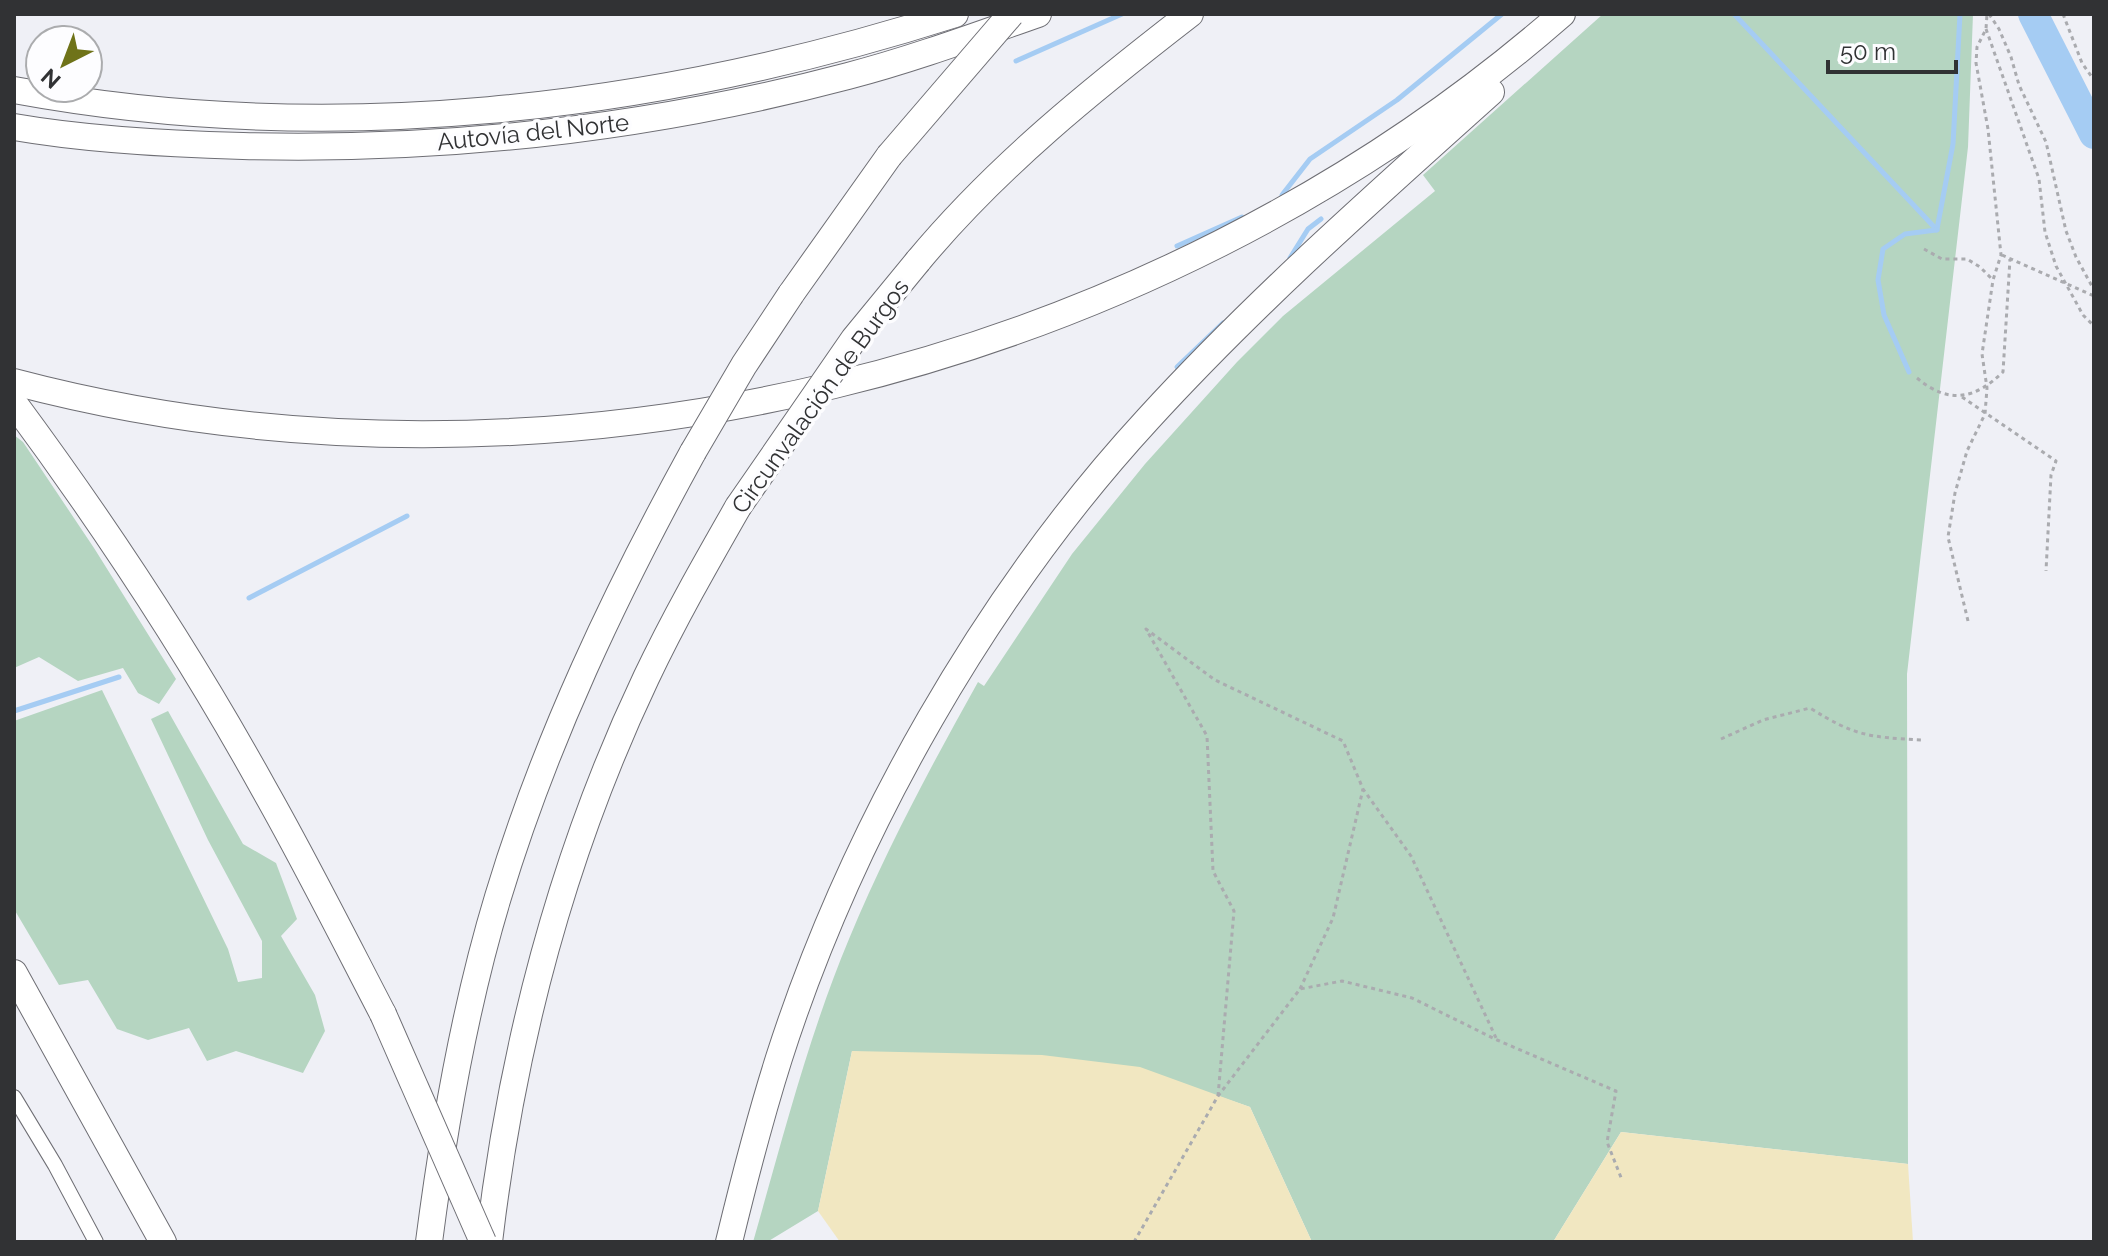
<svg xmlns="http://www.w3.org/2000/svg" width="2108" height="1256" font-family="Raleway,sans-serif">
	<rect width="100%" height="100%" fill="#eff0f6"/>
	<g fill="#b5d5c1">
		<path d="M 1603,14 L 1973,14 L 1968,147 L 1907,674 L 1908,1164 L 1621,1132 L 1553,1242 L 1312,1242 L 1250,1107 L 1218,1096 L 852,1051 L 818,1211 L 767,1242 L 753,1242 C 782,1141 808,1037 849,939 C 886,850 931,766 978,682 L 984,686 L 1072,554 L 1145,464 L 1237,362 L 1283,316 L 1435,191 L 1423,175 Z"/>
		<polygon points="14,435 23,442 94,548 176,679 159,704 138,693 123,668 78,681 39,657 14,668"/>
		<polygon points="102,690 228,949 238,982 262,978 262,941 208,840 151,719 168,711 243,844 276,863 297,919 281,936 315,995 325,1031 303,1073 236,1051 207,1061 189,1028 148,1040 117,1029 88,980 59,985 14,909 14,721"/>
	</g>
	<g fill="#f1e7c1">
		<polygon points="852,1051 1042,1055 1140,1067 1250,1107 1312,1242 840,1242 818,1211"/>
		<polygon points="1621,1132 1908,1164 1913,1242 1553,1242"/>
	</g>
	<g fill="none" stroke-linecap="round" stroke-linejoin="round">
		<g stroke="#a5ccf3" stroke-width="5">
			<polyline points="1734,14 1937,230"/>
			<polyline points="1016,61 1122,14"/>
			<polyline points="1282,195 1310,159 1397,100 1502,14"/>
			<polyline points="1937,229 1953,144 1960,14"/>
			<polyline points="1177,246 1242,217"/>
			<polyline points="1290,258 1308,229 1321,219"/>
			<polyline points="1177,367 1223,323"/>
			<polyline points="1909,372 1884,315 1878,280 1883,249 1905,234 1936,230"/>
			<polyline points="249,598 407,516"/>
			<polyline points="14,711 119,677"/>
		</g>
		<polyline stroke="#a5ccf3" stroke-width="30" points="2033,14 2094,134"/>
		<defs>
			<polyline id="street" points="14,1097 55,1165 96,1242"/>
			<g id="highway">
				<path d="M 14,90 C 328,148 652,111 955,14"/>
				<path d="M 14,127 C 89,140 167,144 243,146 C 447,151 651,128 848,76 C 913,59 975,36 1038,14"/>
				<path d="M 918,261 C 997,166 1093,89 1190,14"/>
				<polyline points="791,294 889,156"/>
				<path d="M 14,382 C 544,522 1150,374 1562,14"/>
				<path d="M 14,403 C 105,526 190,655 264,789 C 306,863 344,939 383,1014"/>
				<polyline points="14,973 163,1242"/>
				<path d="M 429,1242 C 444,1126 464,1009 498,897 C 545,741 615,594 693,452"/>
				<path d="M 489,1242 C 512,1047 562,855 646,678 C 674,619 706,563 738,507"/>
				<path d="M 729,1242 C 744,1180 760,1118 779,1058 C 852,830 986,595 1148,419 C 1255,302 1374,197 1491,92"/>
			</g>
		</defs>
		<use href="#street" stroke="#6e6e74" stroke-width="16"/>
		<use href="#highway" stroke="#6e6e74" stroke-width="28"/>
		<g stroke="#aaabaf" stroke-width="3" stroke-dasharray="4 4" stroke-linecap="butt">
			<polyline points="1989,14 1999,29 2011,57 2019,85 2046,142 2066,231 2076,257 2094,290"/>
			<polyline points="2063,14 2082,63 2094,80"/>
			<polyline points="1986,29 2039,179 2045,232 2056,266 2083,315 2094,326"/>
			<polyline points="1924,249 1942,259 1967,259 1980,267 1993,280"/>
			<polyline points="2002,255 2094,296"/>
			<path d="M 1917,378 C 1949,405 1975,399 2003,372 L 2010,259"/>
			<polyline points="1962,397 2056,461 2051,475 2046,571"/>
			<polyline points="1968,621 1948,537 1955,493 1967,451 1985,414 1987,388 1982,354 1993,280 2001,255 1988,129 1976,63 1977,47 1986,29 1987,14"/>
			<path d="M 1721,739 L 1763,720 L 1810,708 C 1855,736 1868,737 1921,740"/>
			<polyline points="1300,989 1333,918 1363,789"/>
			<polyline points="1218,1096 1234,911 1213,871 1207,736 1146,629 1215,680 1343,741 1363,789 1411,856 1497,1040"/>
			<polyline points="1134,1242 1218,1096 1300,989 1342,981 1412,998 1497,1040 1616,1091 1607,1142 1622,1180"/>
		</g>
		<use href="#street" stroke="#fff" stroke-width="14"/>
		<use href="#highway" stroke="#fff" stroke-width="26"/>
		<defs>
			<g id="highway-bridge">
				<polyline points="889,156 1011,14"/>
				<polyline points="693,452 744,365 791,294"/>
				<polyline points="738,507 854,339 918,261"/>
				<polyline points="383,1014 483,1242"/>
			</g>
		</defs>
		<use href="#highway-bridge" stroke="#6e6e74" stroke-width="28" stroke-linecap="butt"/>
		<use href="#highway-bridge" stroke="#fff" stroke-width="26"/>
	</g>
	<g text-anchor="middle" dominant-baseline="central" stroke-width="7" stroke-linejoin="round" paint-order="stroke">
		<g font-size="24" fill="#313234" stroke="#fdfdff">
			<text transform="translate(533 132) rotate(-6)">Autovía del Norte</text>
			<text transform="translate(820 396) rotate(-54)">Circunvalación de Burgos</text>
		</g>
	</g>
	<rect width="2108" height="1256" fill="none" stroke="#313234" stroke-width="32"/>
	<g transform="translate(64 64) rotate(222)"><circle r="38" fill="#fdfdff" stroke="#abacae" stroke-width="2"/>
	<path d="M0-6L14 30L0 20L-14 30Z" fill="#6f7319"/>
	<text y="-12" font-size="22" font-weight="bold" text-anchor="middle" fill="#313234">N</text>
	</g>
	<path d="M1828 60v12h128v-12" fill="none" stroke="#313234" stroke-width="4"/>
	<text x="1840" y="60" font-size="24" fill="#313234" stroke="#fdfdff" stroke-width="6" paint-order="stroke">50 m</text>
</svg>
